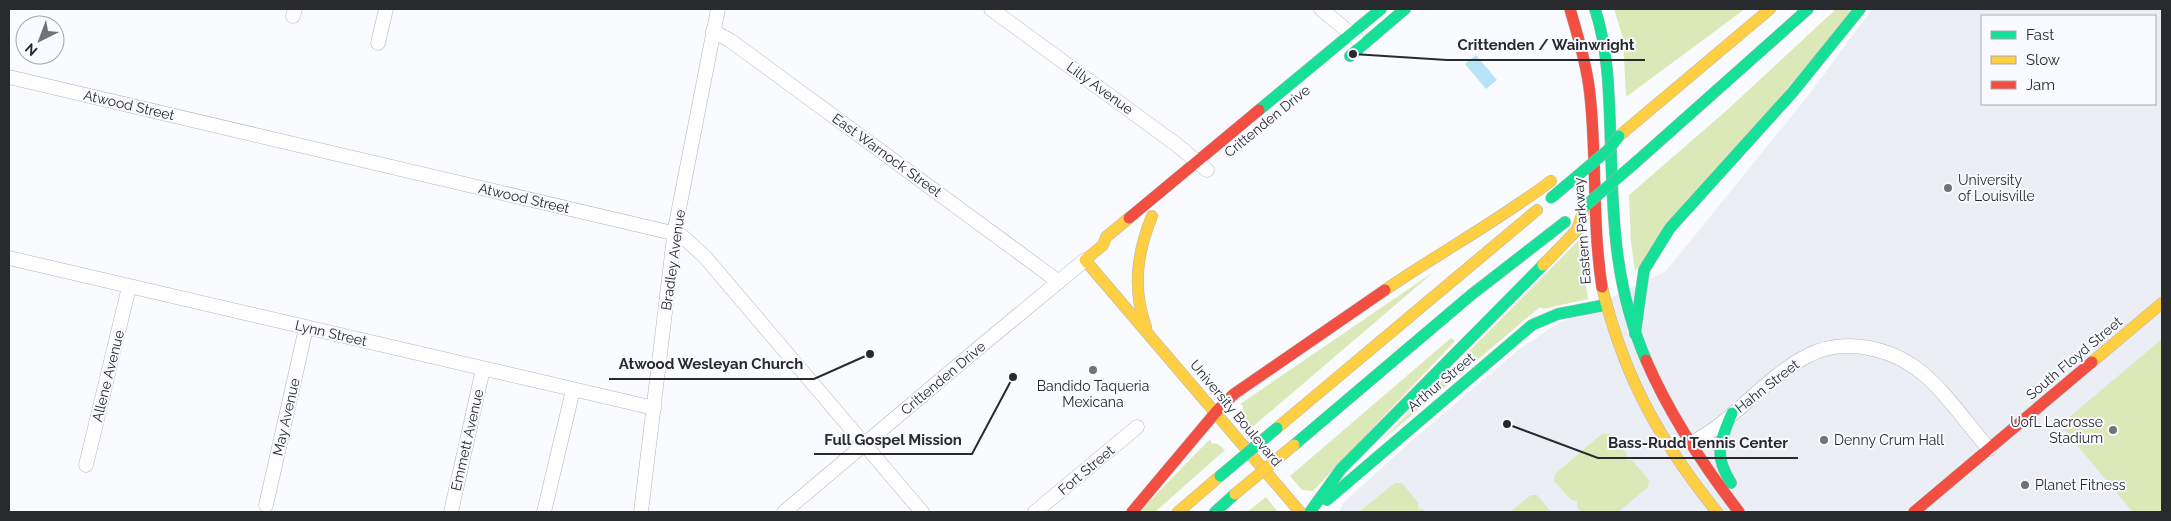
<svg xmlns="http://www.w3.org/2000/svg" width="2171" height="521" font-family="Raleway,sans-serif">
	<rect width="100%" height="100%" fill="#fafbfe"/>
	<path fill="#ebeef5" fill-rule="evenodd" d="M 1872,9 L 2162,9 L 2162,512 L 1339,512 L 1343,503 L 1409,443 L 1517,351 L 1555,325 L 1666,271 L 1811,92 ZM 1982,16 L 2155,16 L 2155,104 L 1982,104 Z"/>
	<g fill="#dbe9b9">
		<polygon points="1614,9 1745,9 1626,97 1623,38"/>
		<polygon points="1836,9 1854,9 1635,271 1631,243 1629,195 1726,111"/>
		<polygon points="1579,240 1588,299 1543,309 1540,307 1380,442"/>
		<path d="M 1435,271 L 1250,429 C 1242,421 1241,416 1243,406 L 1240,404 Z"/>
		<polygon points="1451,338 1455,341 1313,491 1302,490 1290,476"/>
		<polygon points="2162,339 2162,512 2133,512 2060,425"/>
		<polygon points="1603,433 1610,434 1627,454 1626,460 1632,460 1649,480 1648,487 1618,512 1581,512 1577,507 1577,501 1571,500 1554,481 1555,474"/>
		<polygon points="1211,440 1211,443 1218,444 1225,450 1155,512 1139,512 1208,441"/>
		<polygon points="1395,483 1402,483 1418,503 1418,509 1424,510 1426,512 1359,512"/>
		<polygon points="1531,495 1537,495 1551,512 1510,512"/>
		<polygon points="1266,497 1278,512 1247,512"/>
	</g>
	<polygon fill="#b7e3f9" points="1476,55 1497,80 1486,89 1465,64"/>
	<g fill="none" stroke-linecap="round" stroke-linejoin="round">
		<defs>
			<g id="street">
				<polyline points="991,9 1177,145 1207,170"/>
				<polyline points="1321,9 1356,38"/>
				<polyline points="293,16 295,9"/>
				<polyline points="713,31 731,41 1059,282"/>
				<polyline points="378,43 386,9"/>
				<polyline points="9,77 681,235 705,257 922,512"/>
				<polyline points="9,258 654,408"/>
				<path d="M 1691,444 C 1700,438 1709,433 1717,427 C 1747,404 1773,374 1807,356 C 1843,337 1890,347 1921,372 C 1944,390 1969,426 1989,449"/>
				<polyline points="86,465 129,287"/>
				<polyline points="266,505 306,328"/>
				<polyline points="451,512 483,369"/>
				<polyline points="544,512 573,390"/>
				<polyline points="641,512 675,229 718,9"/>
				<polyline points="784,512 982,345 1085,260"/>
				<polyline points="1035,512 1137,427"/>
			</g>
			<g id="fast">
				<path d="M 1595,9 C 1610,55 1609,104 1611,152 C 1613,227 1616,290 1646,360"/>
				<polyline points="1350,56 1405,9"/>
				<polyline points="1259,110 1381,9"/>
				<polyline points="1635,163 1808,9"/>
				<polyline points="1635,334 1644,270 1670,228 1792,93 1860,9"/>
				<polyline points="1294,445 1471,295 1565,222"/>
				<path d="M 1731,483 C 1713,454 1720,442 1732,413"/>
				<polyline points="1327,500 1532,325 1558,314 1605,305"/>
				<polyline points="1215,512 1235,494"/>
				<polyline points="1310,512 1341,469 1543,265"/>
			</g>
			<g id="slow">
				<polyline points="1619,136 1770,9"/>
				<polyline points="1129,218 1106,237 1103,245 1085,260 1300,512"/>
				<polyline points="1543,265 1577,230 1585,206"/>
				<path d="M 1602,287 C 1624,377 1659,440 1717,512"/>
				<path d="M 1385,290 C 1439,253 1498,221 1551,181"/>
				<path d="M 1146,327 C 1132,289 1137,253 1152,216"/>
				<polyline points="2092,362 2162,303"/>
				<polyline points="1277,428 1537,210"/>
				<polyline points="1178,512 1220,476"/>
			</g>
			<g id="jam">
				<path d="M 1570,9 C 1578,37 1587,66 1590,95 C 1597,159 1592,223 1602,287"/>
				<polyline points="1129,218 1259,110"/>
				<path d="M 1646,360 C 1670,416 1703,465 1739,512"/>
				<polyline points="1132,512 1216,412 1234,394 1385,290"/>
				<polyline points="1914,512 2092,362"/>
			</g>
		</defs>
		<use href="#street" stroke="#b6b6b9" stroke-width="15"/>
		<use href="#fast" stroke="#b6b6b9" stroke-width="12"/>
		<use href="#slow" stroke="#b6b6b9" stroke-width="12"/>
		<use href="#jam" stroke="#b6b6b9" stroke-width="12"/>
		<use href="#street" stroke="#fefeff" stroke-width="14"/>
		<use href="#fast" stroke="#16e098" stroke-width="11"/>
		<use href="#slow" stroke="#ffcf43" stroke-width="11"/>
		<use href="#jam" stroke="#f24e42" stroke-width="11"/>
		<defs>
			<g id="fast-bridge">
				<polyline points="1551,198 1608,150 1619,136"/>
				<polyline points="1585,206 1635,163"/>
				<polyline points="1220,476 1277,428"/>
			</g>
			<polyline id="slow-bridge" points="1235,494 1294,445"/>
		</defs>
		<use href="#fast-bridge" stroke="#b6b6b9" stroke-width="12" stroke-linecap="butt"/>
		<use href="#slow-bridge" stroke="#b6b6b9" stroke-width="12" stroke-linecap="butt"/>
		<use href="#fast-bridge" stroke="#16e098" stroke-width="11"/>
		<use href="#slow-bridge" stroke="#ffcf43" stroke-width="11"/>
	</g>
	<g fill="#727376" stroke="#f9faff" stroke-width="2">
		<circle cx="1948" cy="188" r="5"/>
		<circle cx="1093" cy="370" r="5"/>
		<circle cx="2113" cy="430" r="5"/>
		<circle cx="1824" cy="440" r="5"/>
		<circle cx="2025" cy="485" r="5"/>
	</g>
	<g text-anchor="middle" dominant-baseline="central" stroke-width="4" stroke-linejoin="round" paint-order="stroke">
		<g font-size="14" fill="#292a2d" stroke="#f9faff">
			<text transform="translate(1100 88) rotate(36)">Lilly Avenue</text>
			<text transform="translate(129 105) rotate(13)">Atwood Street</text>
			<text transform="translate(1267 121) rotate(-39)">Crittenden Drive</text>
			<text transform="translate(887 155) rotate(36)">East Warnock Street</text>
			<text transform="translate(524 198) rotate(13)">Atwood Street</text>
			<text transform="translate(1582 231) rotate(-94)">Eastern Parkway</text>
			<text transform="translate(673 260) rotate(-82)">Bradley Avenue</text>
			<text transform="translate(331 333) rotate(13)">Lynn Street</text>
			<text transform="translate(2074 358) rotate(-40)">South Floyd Street</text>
			<text transform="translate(108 376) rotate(-76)">Allene Avenue</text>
			<text transform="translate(943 378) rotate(-40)">Crittenden Drive</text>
			<text transform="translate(1441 382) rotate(-40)">Arthur Street</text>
			<text transform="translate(1767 386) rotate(-38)">Hahn Street</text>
			<text transform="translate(1236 413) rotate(50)">University Boulevard</text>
			<text transform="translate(286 417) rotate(-77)">May Avenue</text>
			<text transform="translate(467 440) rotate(-77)">Emmett Avenue</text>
			<text transform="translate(1086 470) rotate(-40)">Fort Street</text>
		</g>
		<g font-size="14" fill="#292a2d" stroke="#f9faff" text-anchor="start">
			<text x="1958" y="180">University<tspan x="1958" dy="16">of Louisville</tspan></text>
			<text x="1093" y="386" text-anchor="middle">Bandido Taqueria<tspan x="1093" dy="16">Mexicana</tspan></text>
			<text x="2103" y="422" text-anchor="end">UofL Lacrosse<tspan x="2103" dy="16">Stadium</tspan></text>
			<text x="1834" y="440">Denny Crum Hall</text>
			<text x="2035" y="485">Planet Fitness</text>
		</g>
	</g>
	<path fill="none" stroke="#292a2d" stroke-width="2" d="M1353 54L1447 60H1645M870 354L814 379H609M1013 377L972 454H814M1507 424L1598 458H1798"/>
	<g fill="#292a2d" stroke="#f9faff" stroke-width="2">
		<circle cx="1353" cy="54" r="5"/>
		<circle cx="870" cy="354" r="5"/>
		<circle cx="1013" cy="377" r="5"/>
		<circle cx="1507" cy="424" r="5"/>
	</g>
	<g font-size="15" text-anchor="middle" font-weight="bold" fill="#292a2d" stroke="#f9faff" stroke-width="4" stroke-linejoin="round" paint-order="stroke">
		<text x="1546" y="50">Crittenden / Wainwright</text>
		<text x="711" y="369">Atwood Wesleyan Church</text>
		<text x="893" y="445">Full Gospel Mission</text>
		<text x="1698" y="448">Bass-Rudd Tennis Center</text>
	</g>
	<rect width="2171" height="521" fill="none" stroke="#292a2d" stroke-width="20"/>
	<rect x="1981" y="15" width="175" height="90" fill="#f9faff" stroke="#a6a7ab"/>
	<rect x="1991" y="31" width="25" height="8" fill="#16e098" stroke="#a6a7ab"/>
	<text x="2026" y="40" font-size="15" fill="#292a2d">Fast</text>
	<rect x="1991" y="56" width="25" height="8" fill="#ffcf43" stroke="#a6a7ab"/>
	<text x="2026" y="65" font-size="15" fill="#292a2d">Slow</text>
	<rect x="1991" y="81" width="25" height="8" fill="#f24e42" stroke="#a6a7ab"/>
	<text x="2026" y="90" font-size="15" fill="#292a2d">Jam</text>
	<g transform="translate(40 40) rotate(222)"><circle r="24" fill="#f9faff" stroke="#a6a7ab"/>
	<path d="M0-4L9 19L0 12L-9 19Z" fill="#727376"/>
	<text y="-8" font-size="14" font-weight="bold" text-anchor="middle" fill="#292a2d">N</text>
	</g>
</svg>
